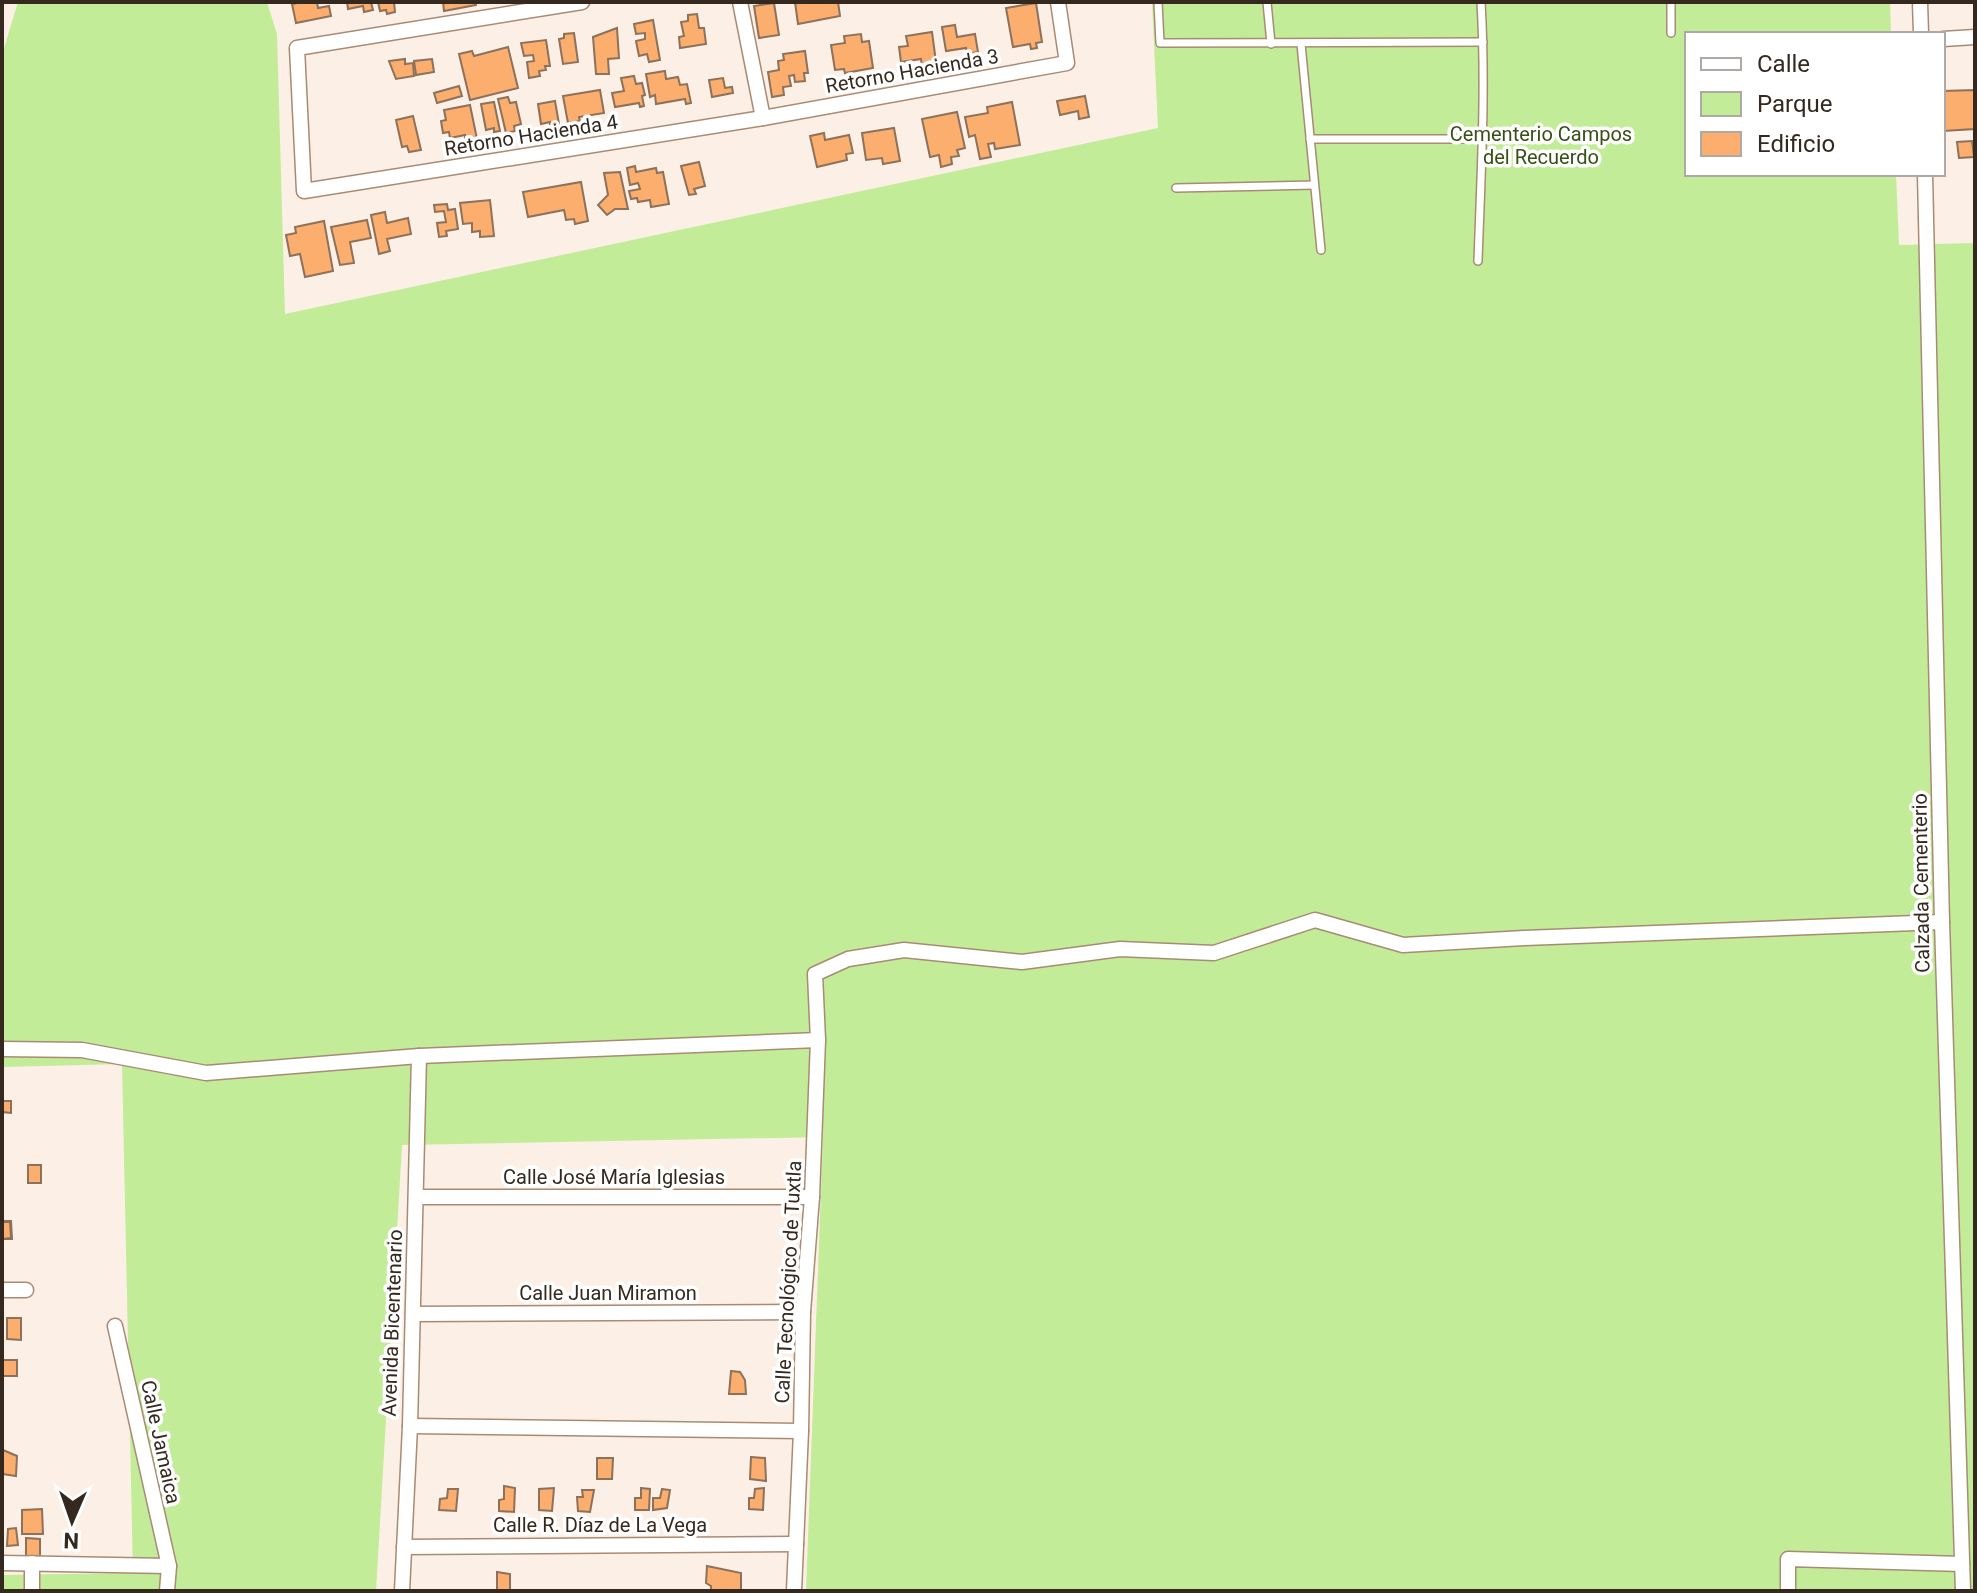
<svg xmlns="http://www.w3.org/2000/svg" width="1977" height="1593" font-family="Roboto,sans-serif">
	<rect width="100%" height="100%" fill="#fcefe5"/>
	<polygon fill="#c2ec98" points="18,2 267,2 277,34 285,314 1158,128 1152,2 1890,2 1891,34 1687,34 1687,174 1896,174 1899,245 1975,243 1975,1591 806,1591 823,1137 402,1145 376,1591 2,1591 2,1575 133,1573 122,1064 2,1067 2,55"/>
	<g fill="#fbae6d" stroke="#8d715a" stroke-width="2">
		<polygon points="302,2 317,2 318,8 329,6 331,16 296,23 292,4"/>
		<polygon points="347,2 371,2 373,10 364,12 363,6 348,9"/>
		<polygon points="378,2 394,2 395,12 387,14 386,10 380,11"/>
		<polygon points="443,2 475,2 476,5 444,11"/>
		<polygon points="795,2 838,2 840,16 798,24"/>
		<polygon points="774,3 779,35 759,38 754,6"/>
		<polygon points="1036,3 1042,42 1036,43 1037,48 1031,49 1030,44 1013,47 1006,8"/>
		<polygon points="697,14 699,28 704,28 706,44 680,48 679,37 684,36 681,22 688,21 688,15"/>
		<polygon points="653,20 660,60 649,62 647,54 639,56 636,41 645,39 645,33 636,34 634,24"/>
		<polygon points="955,25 957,37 975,34 978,52 967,54 966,48 946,51 942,27"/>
		<polygon points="617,28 619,58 608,59 609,74 596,74 593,37"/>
		<polygon points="932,32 936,62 928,63 929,67 922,68 921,59 901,62 899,47 908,46 906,36"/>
		<polygon points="574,33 578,62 563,64 559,39 564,38 564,34"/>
		<polygon points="861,34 862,42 869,41 873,68 845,73 844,69 835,70 831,45 845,43 844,36"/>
		<polygon points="546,40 550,66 545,66 546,70 539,71 540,76 529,78 527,62 534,61 533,55 524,56 521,43"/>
		<polygon points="508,47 518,88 470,100 459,54 472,51 474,56"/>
		<polygon points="805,51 808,73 804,73 805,81 795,82 794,75 789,76 791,86 783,87 784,95 772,97 768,72 779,70 778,61 784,60 783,54"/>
		<polygon points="405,59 405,64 413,63 414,76 396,79 389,61"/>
		<polygon points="432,59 434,72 416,75 414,61"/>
		<polygon points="665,71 666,79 678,77 680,85 687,84 691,103 686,104 685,99 656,104 655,95 650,97 646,74"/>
		<polygon points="634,76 636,84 642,83 645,95 642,96 644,106 640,107 639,103 615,107 612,93 624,91 621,78"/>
		<polygon points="723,78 725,88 732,87 733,93 712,97 709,80"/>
		<polygon points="459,86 462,96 437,103 434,93"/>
		<polygon points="600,90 604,113 579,117 580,121 568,123 563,96"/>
		<polygon points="1975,90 1975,129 1943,131 1943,91"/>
		<polygon points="1085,96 1089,117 1079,119 1078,111 1060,115 1057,101"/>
		<polygon points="508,97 510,103 516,102 521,124 514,126 515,131 506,133 498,99"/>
		<polygon points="555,101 559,124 550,126 550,122 541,124 538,104"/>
		<polygon points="494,102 500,131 494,132 494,128 486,130 481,104"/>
		<polygon points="1012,102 1020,145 995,149 994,143 988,144 991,157 980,159 975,135 969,137 965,117 988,113 987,107"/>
		<polygon points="470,105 477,139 465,141 465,135 450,138 449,132 443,133 441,121 446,120 444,110"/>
		<polygon points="957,112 965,148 957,150 959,156 951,157 952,164 941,167 939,155 930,157 922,119"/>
		<polygon points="413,116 421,150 409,152 407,146 402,147 396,120"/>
		<polygon points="894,128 900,161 883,164 882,158 866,160 862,133"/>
		<polygon points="824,133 825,140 849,135 853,153 846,154 847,160 817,167 810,136"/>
		<polygon points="1972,141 1974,157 1959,158 1957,142"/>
		<polygon points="699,162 705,186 694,189 696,194 689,195 681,166"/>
		<polygon points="635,166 636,172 656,168 657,173 663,172 669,204 651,207 650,200 638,202 637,198 631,199 629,191 640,189 638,183 630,185 627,168"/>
		<polygon points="620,172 628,209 615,209 607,215 598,205 608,195 604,173"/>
		<polygon points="581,182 588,221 575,224 574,219 566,220 564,210 528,217 523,192"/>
		<polygon points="490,200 494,236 480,237 480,231 472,232 472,223 463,224 460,203"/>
		<polygon points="447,204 448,210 455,209 458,229 446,231 447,236 439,237 437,223 446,222 444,211 435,212 434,205"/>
		<polygon points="385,212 387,223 408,218 411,234 387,239 390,251 379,254 371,215"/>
		<polygon points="367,220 371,238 350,242 354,263 340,265 331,227"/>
		<polygon points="324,221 333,271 305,277 300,254 290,256 286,235 296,233 295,227"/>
		<polygon points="2,1101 11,1101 11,1113 2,1112"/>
		<rect x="28" y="1165" width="13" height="18"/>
		<polygon points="2,1221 11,1221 12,1239 2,1239"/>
		<polygon points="2,1222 10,1222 11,1238 2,1239"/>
		<polygon points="7,1318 21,1318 21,1340 7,1339"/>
		<rect x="2" y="1360" width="15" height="16"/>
		<polygon points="731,1371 740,1372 745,1380 746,1394 729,1394"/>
		<polygon points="3,1450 17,1456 16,1476 2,1474"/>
		<polygon points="751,1457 765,1458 766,1481 750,1479"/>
		<polygon points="597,1458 613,1458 612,1479 597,1479"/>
		<polygon points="504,1486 515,1488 514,1512 499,1511 499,1500 504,1499"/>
		<polygon points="554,1488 552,1511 539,1510 539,1489"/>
		<polygon points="641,1488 650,1489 649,1510 635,1510 635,1498 641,1498"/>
		<polygon points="764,1488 763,1510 749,1509 749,1498 754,1498 755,1489"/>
		<polygon points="448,1489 458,1489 456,1511 439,1510 440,1499 447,1498"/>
		<polygon points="662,1489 670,1490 667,1508 653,1510 653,1498 660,1498"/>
		<polygon points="582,1490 594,1490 590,1512 578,1511 577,1497 583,1497"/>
		<polygon points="42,1509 43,1534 22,1534 22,1510"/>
		<polygon points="16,1528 18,1545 7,1546 8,1529"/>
		<polygon points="26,1538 40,1539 40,1556 26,1556"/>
		<polygon points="707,1566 741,1573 741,1591 711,1591 711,1586 706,1583"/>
		<polygon points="497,1572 510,1574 510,1591 497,1591"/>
	</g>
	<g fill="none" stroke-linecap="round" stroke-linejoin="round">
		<defs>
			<g id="service">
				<polyline points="1158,2 1160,43 1483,42"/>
				<polyline points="1267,2 1271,44"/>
				<polyline points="1671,33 1671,2"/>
				<polyline points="1301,44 1321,250"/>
				<polyline points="1310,139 1482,139"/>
				<polyline points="1176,188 1314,185"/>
				<path d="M 1478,261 C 1481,175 1486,88 1481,2"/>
			</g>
			<g id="minor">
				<polyline points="582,2 297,48 304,191 763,118 1067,63 1058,2"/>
				<polyline points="740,2 763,118"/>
				<polyline points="1920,2 1921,34"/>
				<polyline points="1943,39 1975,37"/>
				<polyline points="1925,174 1942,922 1963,1591"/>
				<polyline points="2,1049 82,1050 206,1073 419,1056 818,1040"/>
				<polyline points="416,1197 812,1197"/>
				<polyline points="2,1290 26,1290"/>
				<polyline points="413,1314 803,1312"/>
				<polyline points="115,1326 169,1566 167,1591"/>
				<polyline points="410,1426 801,1431"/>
				<polyline points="404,1547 796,1544"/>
				<polyline points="2,1563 169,1566"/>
				<polyline points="32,1591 32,1563"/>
				<polyline points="402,1591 410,1426 419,1056"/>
				<polyline points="794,1591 801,1431 803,1312 812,1197 818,1040 815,974 848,959 904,950 1022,962 1120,949 1214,953 1315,920 1403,945 1524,938 1942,922"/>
				<polyline points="1788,1591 1788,1559 1962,1564"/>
			</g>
		</defs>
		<use href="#service" stroke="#a98b74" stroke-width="10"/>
		<use href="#minor" stroke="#a98b74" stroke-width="17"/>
		<use href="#service" stroke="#fff" stroke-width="7"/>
		<use href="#minor" stroke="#fff" stroke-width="14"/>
	</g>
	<g text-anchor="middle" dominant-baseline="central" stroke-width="7" stroke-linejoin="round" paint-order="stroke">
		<g font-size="20" fill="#35291f" stroke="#fff">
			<text transform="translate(912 71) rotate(-10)">Retorno Hacienda 3</text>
			<text transform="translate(531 135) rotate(-9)">Retorno Hacienda 4</text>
			<text transform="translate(1921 883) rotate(-91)">Calzada Cementerio</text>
			<text x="614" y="1177">Calle José María Iglesias</text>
			<text transform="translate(788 1282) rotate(-87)">Calle Tecnológico de Tuxtla</text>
			<text x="608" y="1293">Calle Juan Miramon</text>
			<text transform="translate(392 1323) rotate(-88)">Avenida Bicentenario</text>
			<text transform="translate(161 1442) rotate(78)">Calle Jamaica</text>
			<text x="600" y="1525">Calle R. Díaz de La Vega</text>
		</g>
		<g font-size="20" fill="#365014" stroke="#fff">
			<text x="1541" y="134">Cementerio Campos<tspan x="1541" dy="23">del Recuerdo</tspan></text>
		</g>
	</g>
	<rect width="1977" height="1593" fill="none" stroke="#35291f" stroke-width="8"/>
	<rect x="1685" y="32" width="260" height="144" fill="#ffffff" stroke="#aea9a5" stroke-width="2"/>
	<rect x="1701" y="58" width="40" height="12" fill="#ffffff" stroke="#aea9a5" stroke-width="2"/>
	<text x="1757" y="72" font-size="24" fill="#35291f">Calle</text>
	<rect x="1701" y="92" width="40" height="24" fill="#c2ec98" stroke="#aea9a5" stroke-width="2"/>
	<text x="1757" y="112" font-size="24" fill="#35291f">Parque</text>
	<rect x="1701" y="132" width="40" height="24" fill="#fbae6d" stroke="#aea9a5" stroke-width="2"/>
	<text x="1757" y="152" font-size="24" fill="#35291f">Edificio</text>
	<g transform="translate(72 1521) rotate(182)" stroke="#ffffff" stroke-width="6" paint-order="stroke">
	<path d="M0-6L14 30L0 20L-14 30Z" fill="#35291f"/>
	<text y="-12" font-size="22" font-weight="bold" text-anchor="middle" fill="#35291f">N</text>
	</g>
</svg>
